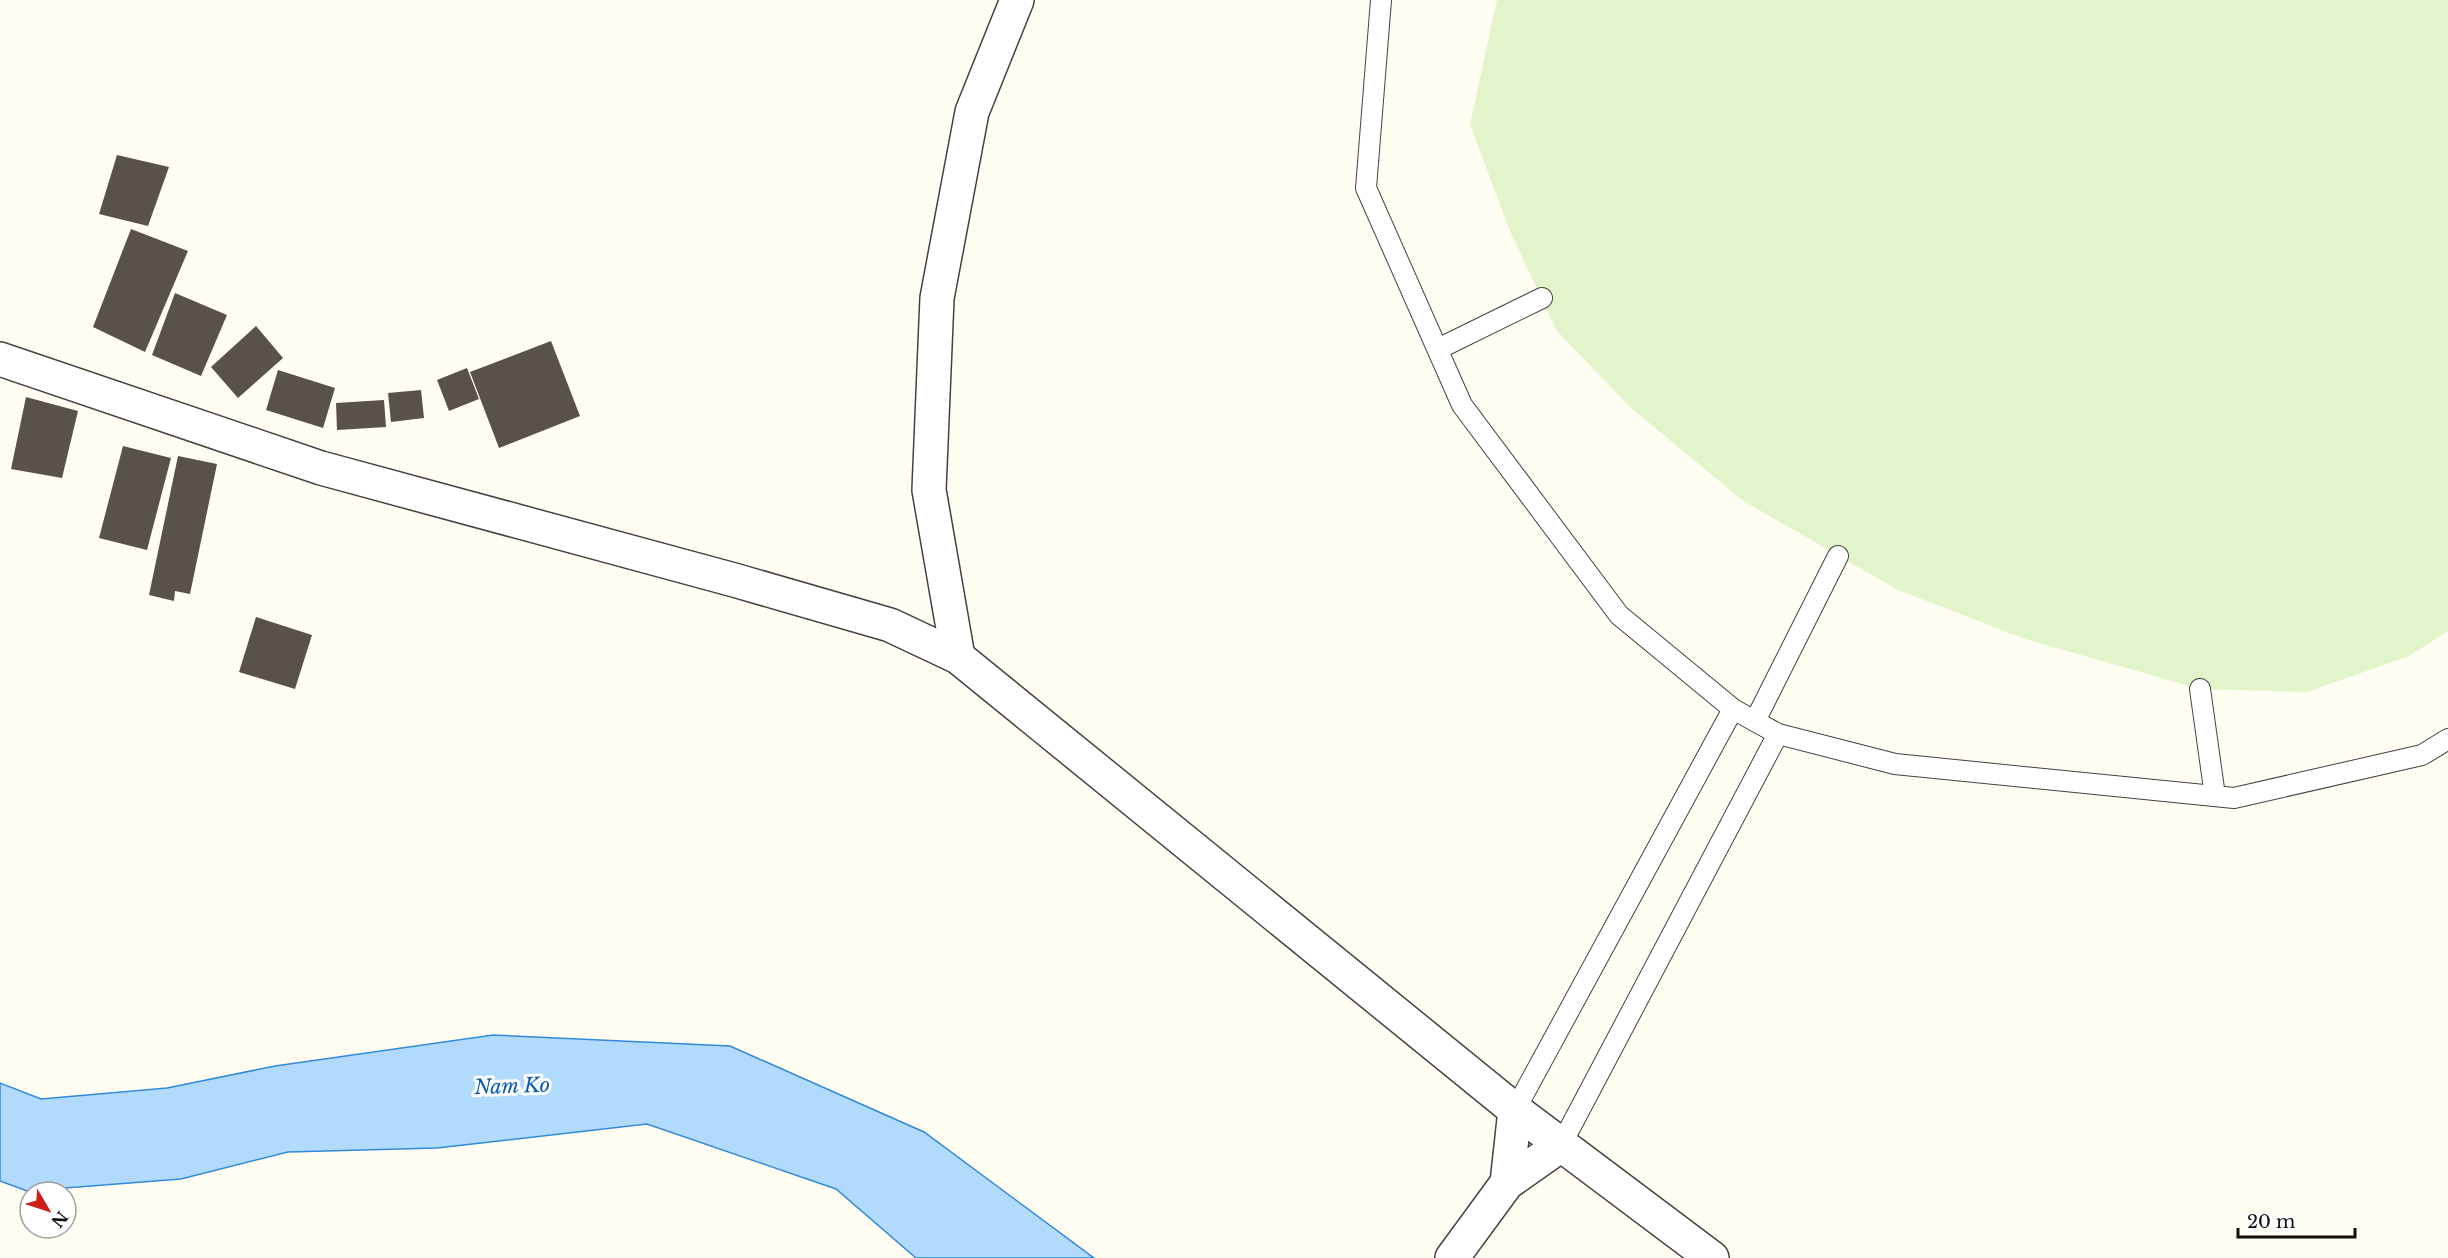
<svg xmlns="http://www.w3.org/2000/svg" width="2448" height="1258" font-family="'Libre Baskerville',serif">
	<rect width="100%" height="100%" fill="#fffdf2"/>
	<polygon fill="#e2f4ca" points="1497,0 2448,0 2448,631 2409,656 2307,692 2200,689 2025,639 1896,589 1742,500 1631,408 1557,331 1509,229 1470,124"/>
	<polygon fill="#b1dafc" stroke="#318ada" stroke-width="1.5" points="493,1035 730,1046 924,1132 1094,1258 916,1258 836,1189 647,1124 437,1148 288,1152 181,1179 27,1191 0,1181 0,1083 41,1099 167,1088 275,1066"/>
	<g fill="#59514b">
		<polygon points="117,155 169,167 148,226 99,214"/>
		<polygon points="131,229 188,251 145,352 93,327"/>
		<polygon points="175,293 227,315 201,376 152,355"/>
		<polygon points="256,326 283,358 238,398 211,367"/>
		<polygon points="551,341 580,416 499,448 470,372"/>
		<polygon points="467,368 479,399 449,411 437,380"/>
		<polygon points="278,370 335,388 323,428 266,410"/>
		<polygon points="421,390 424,418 391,422 388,393"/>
		<polygon points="26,397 78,411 62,478 11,469"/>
		<polygon points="384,400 386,427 337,430 336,403"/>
		<polygon points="123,446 171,458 147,550 99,538"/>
		<polygon points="178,456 217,464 190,594 175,591 174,601 149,595"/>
		<polygon points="256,617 312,635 295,689 239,672"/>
	</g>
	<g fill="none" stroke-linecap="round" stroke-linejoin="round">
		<defs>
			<g id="lane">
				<polyline points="1381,0 1366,188 1462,405 1619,615 1733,709 1778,734 1895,764 2234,798 2422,755 2448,739"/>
				<polyline points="1438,349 1542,298"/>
				<polyline points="2200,689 2215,796"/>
				<polyline points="1755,721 1838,556"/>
				<polyline points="1515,1110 1733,709"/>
				<polyline points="1561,1145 1778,734"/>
			</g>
			<g id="street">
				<polyline points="0,359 321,468 734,580 890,625 958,657 1515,1110 1712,1258"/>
				<polyline points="958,657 929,490 937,298 972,112 1017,0"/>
				<polyline points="1507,1183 1515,1110"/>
				<polyline points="1452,1258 1507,1183 1561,1145"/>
			</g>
		</defs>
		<use href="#lane" stroke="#424242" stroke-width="22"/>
		<use href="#street" stroke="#424242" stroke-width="36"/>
		<use href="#lane" stroke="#fff" stroke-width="20"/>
		<use href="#street" stroke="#fff" stroke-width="33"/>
	</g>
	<g text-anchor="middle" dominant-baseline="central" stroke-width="6" stroke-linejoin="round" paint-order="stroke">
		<g font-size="20" font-style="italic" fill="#0b5baf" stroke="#fff">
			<text transform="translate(512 1086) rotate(-2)">Nam Ko</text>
		</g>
	</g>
	<g transform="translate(48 1210) rotate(129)"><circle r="28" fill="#ffffff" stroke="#9f9f9f" stroke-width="1.5"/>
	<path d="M0-4.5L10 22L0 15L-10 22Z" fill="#ce1e19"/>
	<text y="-9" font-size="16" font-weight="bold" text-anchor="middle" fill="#0f0f0f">N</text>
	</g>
	<path d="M2238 1228v9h117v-9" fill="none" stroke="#0f0f0f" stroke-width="3"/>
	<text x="2247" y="1228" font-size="18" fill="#0f0f0f" stroke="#ffffff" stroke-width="4.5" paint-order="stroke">20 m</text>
</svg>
